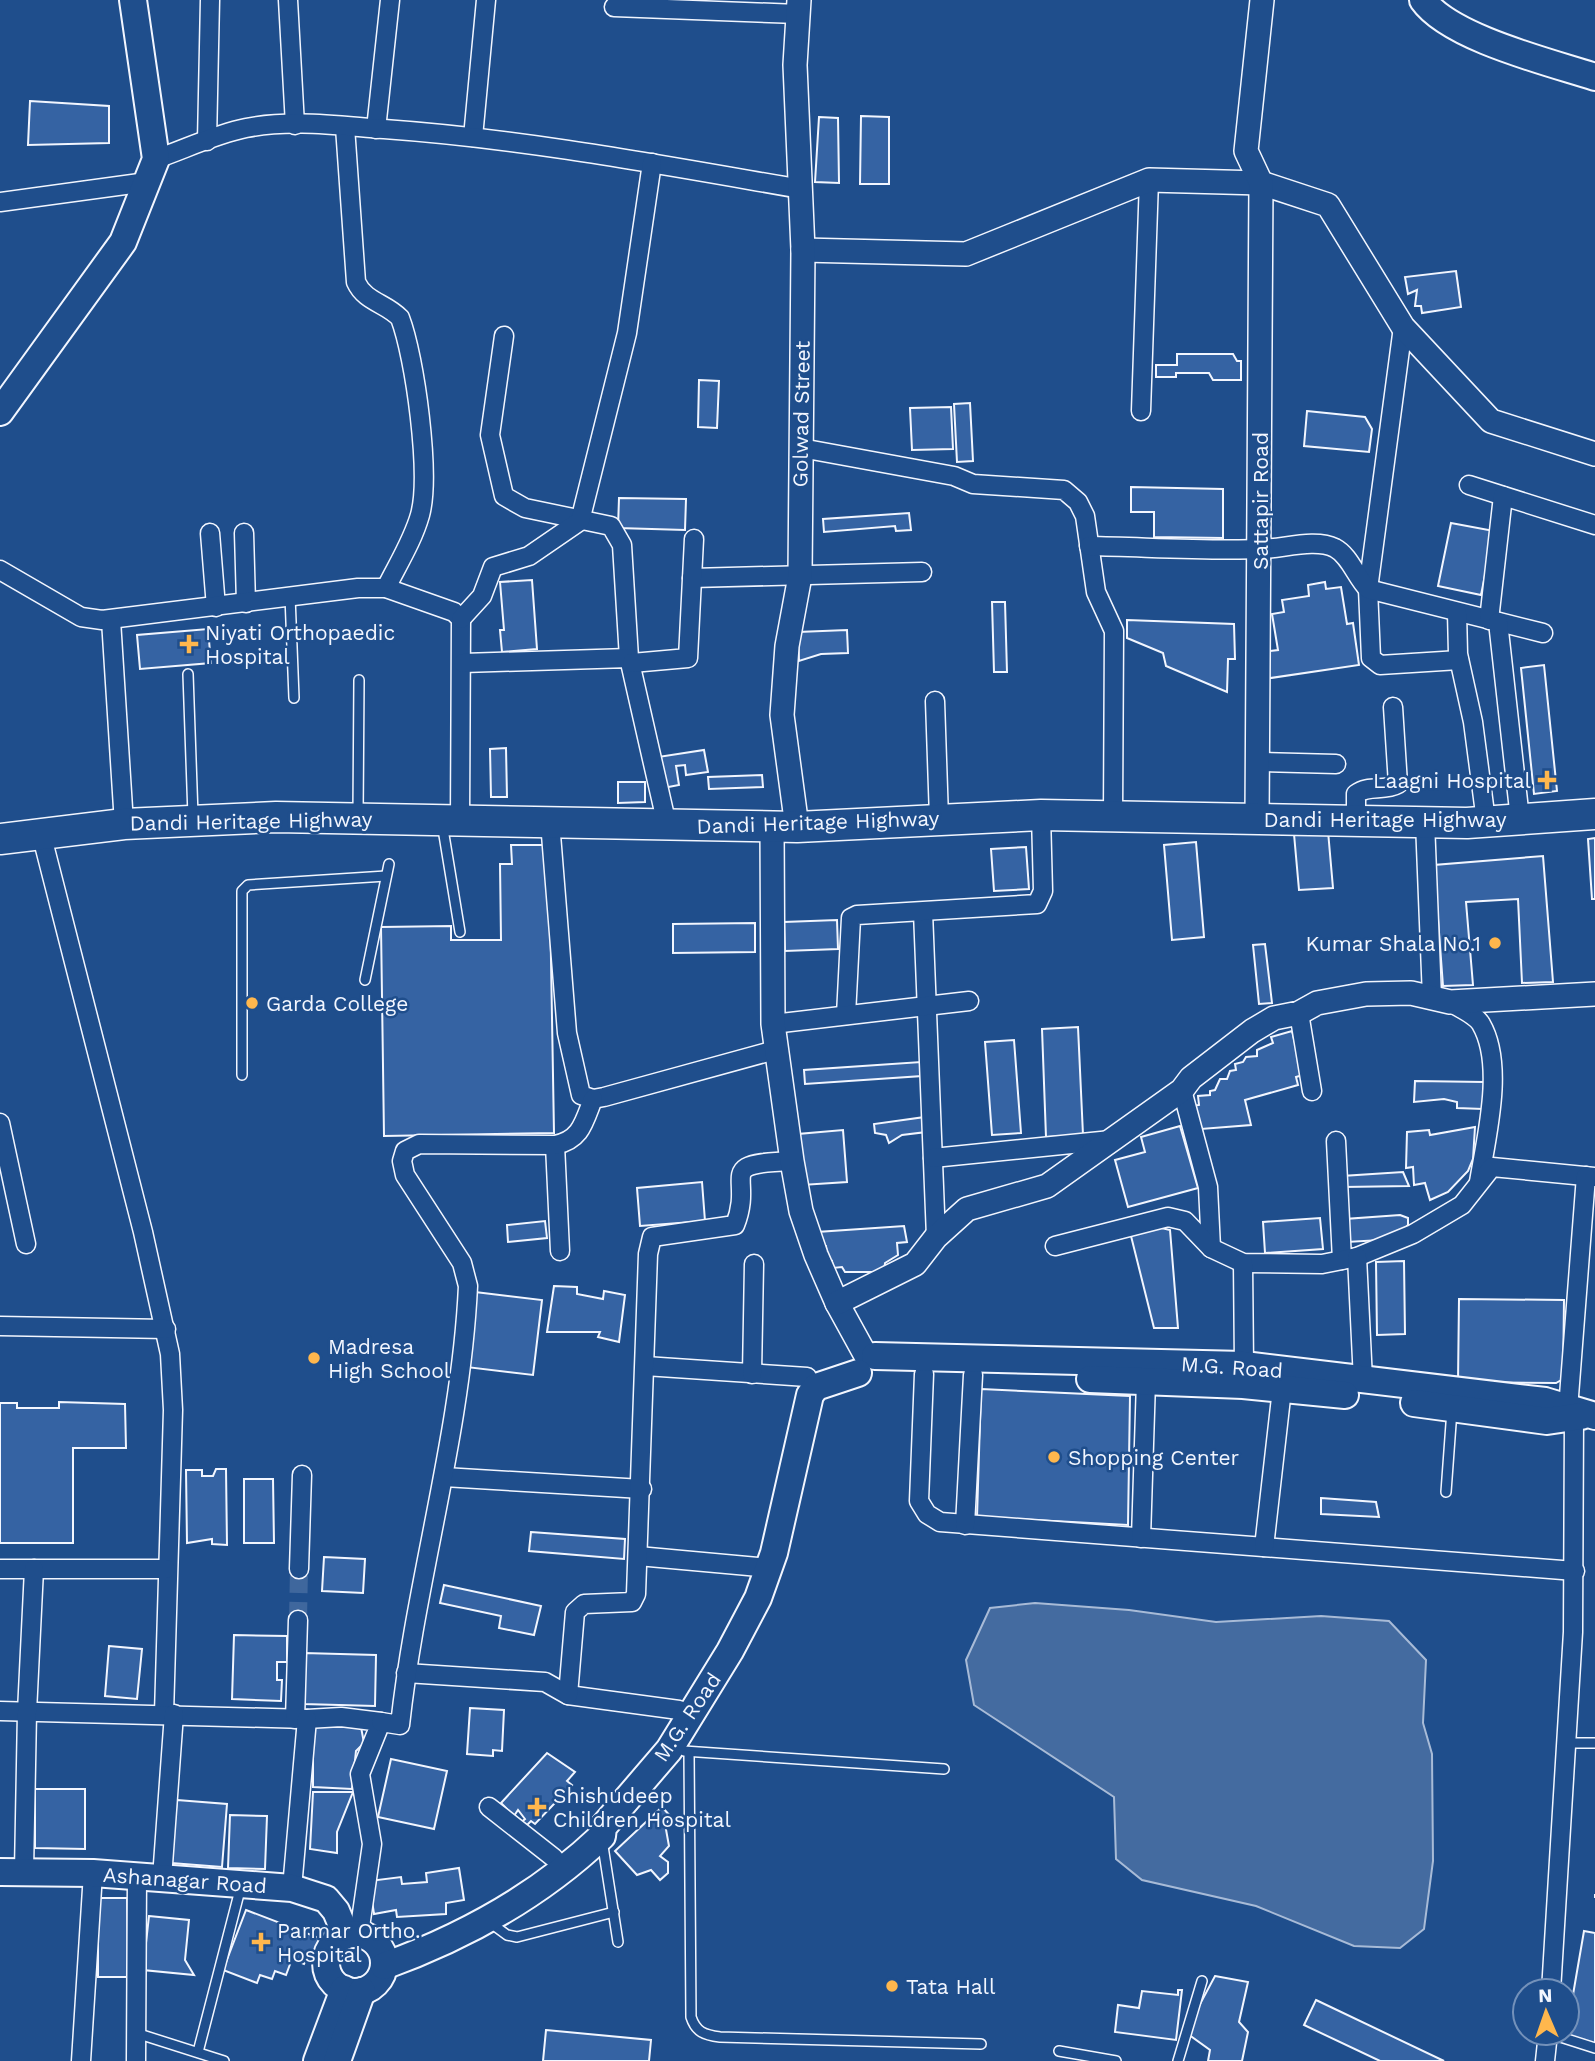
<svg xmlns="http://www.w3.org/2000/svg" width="1595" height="2061" font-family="'Work Sans',sans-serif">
	<rect width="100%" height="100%" fill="#1f4e8c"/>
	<polygon fill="#446ba0" stroke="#a8bbd7" stroke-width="2" points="1035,1603 1129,1610 1216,1622 1321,1616 1389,1621 1426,1660 1423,1723 1432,1754 1433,1861 1424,1929 1400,1948 1354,1946 1256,1906 1142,1880 1116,1859 1114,1797 974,1705 966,1660 990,1608"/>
	<g fill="#3563a3" stroke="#f2f6ff" stroke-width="2">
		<polygon points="30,101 109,106 109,143 28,145"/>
		<polygon points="861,116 889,117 889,184 860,184"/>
		<polygon points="819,117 838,118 839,183 815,182"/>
		<polygon points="1456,271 1461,307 1422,313 1421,306 1415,306 1417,290 1408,294 1405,277"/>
		<polygon points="1177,354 1233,354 1237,361 1241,361 1241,380 1213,380 1209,373 1176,373 1176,377 1156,377 1156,365 1177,365"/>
		<polygon points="699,380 719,381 717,428 698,427"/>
		<polygon points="970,403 973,461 957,462 954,404"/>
		<polygon points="951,407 953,449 912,450 910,408"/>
		<polygon points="1307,411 1365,417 1372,429 1369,452 1304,446"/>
		<polygon points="1131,487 1223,489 1223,538 1154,537 1154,512 1131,512"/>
		<polygon points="619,498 686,499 685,530 618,528"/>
		<polygon points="909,513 911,530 896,531 895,526 824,532 823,519"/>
		<polygon points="1451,523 1494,531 1481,595 1438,586"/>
		<polygon points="532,580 537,649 502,652 500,630 504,630 500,582"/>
		<polygon points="1325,582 1326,589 1341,587 1347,624 1353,623 1359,665 1264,679 1260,652 1278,650 1272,614 1284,612 1282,600 1309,596 1308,585"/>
		<polygon points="992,602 1005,602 1007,672 994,672"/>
		<polygon points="1127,620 1234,624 1235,659 1228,659 1227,692 1166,666 1163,653 1127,638"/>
		<polygon points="208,629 211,663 140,669 137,635"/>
		<polygon points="847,630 848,653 821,654 799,661 798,632"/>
		<polygon points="1544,665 1557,791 1534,794 1521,668"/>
		<polygon points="506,748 507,797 491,797 490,749"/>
		<polygon points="704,750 708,772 686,775 685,765 676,766 679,785 663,788 658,757"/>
		<polygon points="762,775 763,787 709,789 708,777"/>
		<polygon points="618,782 645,782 645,802 618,803"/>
		<polygon points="1328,831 1333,888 1299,890 1294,834"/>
		<polygon points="1595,838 1595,899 1592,899 1588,839"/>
		<polygon points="1196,842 1204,937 1172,940 1164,845"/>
		<polygon points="511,845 549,845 554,1133 384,1136 381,927 451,926 451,940 501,940 500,864 512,864"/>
		<polygon points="1026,847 1029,889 994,891 991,849"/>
		<polygon points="1543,856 1553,982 1522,983 1518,899 1466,902 1473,985 1443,986 1434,865"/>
		<polygon points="837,920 838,949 785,951 784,922"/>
		<polygon points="755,923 755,952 673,953 673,924"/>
		<polygon points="1265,944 1272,1003 1259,1004 1253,945"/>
		<polygon points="1078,1027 1083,1135 1046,1137 1042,1029"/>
		<polygon points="1292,1031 1303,1075 1296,1077 1298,1085 1245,1100 1251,1125 1201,1129 1200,1123 1193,1123 1191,1106 1199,1105 1198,1096 1210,1095 1210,1091 1215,1090 1220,1079 1227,1079 1230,1071 1236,1070 1235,1064 1243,1062 1246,1057 1257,1056 1257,1050 1273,1043 1271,1037"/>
		<polygon points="1014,1040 1021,1133 992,1135 985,1042"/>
		<polygon points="921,1062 922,1076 805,1084 804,1070"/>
		<polygon points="1415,1081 1484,1082 1483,1109 1457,1108 1457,1102 1444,1099 1414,1102"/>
		<polygon points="925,1117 926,1132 902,1135 889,1143 886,1135 875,1133 874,1124"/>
		<polygon points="1180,1126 1198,1188 1128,1207 1115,1160 1145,1152 1141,1137"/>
		<polygon points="1475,1127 1473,1159 1468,1171 1448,1192 1430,1200 1425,1183 1414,1185 1413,1167 1406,1168 1407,1132 1429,1130 1430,1135"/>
		<polygon points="843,1130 847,1182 802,1185 798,1134"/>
		<polygon points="1403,1172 1409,1186 1343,1187 1342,1176"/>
		<polygon points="702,1182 705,1221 640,1226 637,1188"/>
		<polygon points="1400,1215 1408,1218 1408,1225 1402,1232 1381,1240 1347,1242 1345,1219"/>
		<polygon points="1320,1218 1323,1249 1265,1253 1263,1222"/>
		<polygon points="545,1221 547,1238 508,1242 507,1225"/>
		<polygon points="904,1226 907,1242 897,1243 898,1255 885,1263 884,1272 845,1272 842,1267 833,1268 832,1261 828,1262 826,1246 816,1244 817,1232"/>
		<polygon points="1153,1226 1170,1230 1178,1328 1154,1328 1129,1228"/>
		<polygon points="1404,1261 1405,1334 1377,1335 1376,1262"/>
		<polygon points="554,1286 577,1287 577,1294 603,1299 604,1291 625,1295 619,1342 598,1337 600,1332 547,1332"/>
		<polygon points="475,1292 542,1300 533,1375 466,1367"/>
		<polygon points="1459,1299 1564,1300 1563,1379 1556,1383 1458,1382"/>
		<polygon points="981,1389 1130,1396 1128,1525 977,1517"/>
		<polygon points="59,1402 125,1404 126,1448 73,1448 73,1543 0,1543 0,1403 17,1403 17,1408 59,1408"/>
		<polygon points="216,1469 226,1469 227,1545 212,1544 212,1539 187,1543 186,1470 202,1470 202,1476 213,1476"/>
		<polygon points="244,1479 273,1479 274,1543 244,1543"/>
		<polygon points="1321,1498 1376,1502 1379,1517 1321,1514"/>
		<polygon points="531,1532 625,1539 624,1559 529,1551"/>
		<polygon points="324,1557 365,1559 363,1593 322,1591"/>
		<polygon points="444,1585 541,1606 534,1635 499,1628 501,1616 440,1603"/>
		<polygon points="234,1635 287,1636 287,1662 277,1662 277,1680 282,1680 281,1701 232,1699"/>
		<polygon points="109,1646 142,1649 137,1699 105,1696"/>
		<polygon points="304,1653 376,1655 375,1706 303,1704"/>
		<polygon points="470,1708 504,1710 502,1751 493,1750 493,1756 467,1754"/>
		<polygon points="313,1727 361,1727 364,1743 356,1751 352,1789 313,1787"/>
		<polygon points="547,1753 575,1772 567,1781 572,1785 535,1824 531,1821 522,1830 518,1825 525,1819 518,1810 514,1816 501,1803"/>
		<polygon points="391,1759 447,1771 434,1829 378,1817"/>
		<polygon points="35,1789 85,1789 85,1849 35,1848"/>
		<polygon points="313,1792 353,1792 337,1832 337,1853 310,1849"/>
		<polygon points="177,1800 227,1804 222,1867 171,1863"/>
		<polygon points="662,1807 672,1818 665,1824 669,1846 660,1856 668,1862 668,1873 660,1880 651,1870 637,1875 615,1851"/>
		<polygon points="230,1815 267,1816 265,1869 228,1868"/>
		<polygon points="459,1868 464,1900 446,1903 446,1914 397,1917 396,1910 374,1914 369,1881 401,1877 402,1884 427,1882 426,1873"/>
		<polygon points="98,1898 127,1898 128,1977 98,1977"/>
		<polygon points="246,1910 322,1939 314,1958 308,1955 304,1964 292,1959 286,1975 275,1971 272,1979 260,1975 257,1983 223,1970"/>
		<polygon points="149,1916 189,1920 185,1960 194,1975 143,1970"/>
		<polygon points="1584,1931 1595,1933 1595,2046 1565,2041"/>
		<polygon points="1215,1976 1248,1982 1239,2022 1248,2032 1242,2061 1208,2061 1210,2050 1185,2032"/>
		<polygon points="1178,1990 1182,1990 1176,2040 1115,2032 1118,2005 1139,2008 1142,1991 1178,1995"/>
		<polygon points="1316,2000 1444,2061 1380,2061 1304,2025"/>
		<polygon points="546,2030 651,2040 649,2061 543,2061"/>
	</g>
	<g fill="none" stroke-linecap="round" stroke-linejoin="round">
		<polyline stroke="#3f679d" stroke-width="18" stroke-dasharray="18 9" stroke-linecap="butt" points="298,1620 299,1569"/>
		<defs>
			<g id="service">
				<polyline points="290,596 294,698"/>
				<polyline points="188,674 193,816"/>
				<polyline points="358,815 359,680"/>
				<polyline points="442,823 460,932"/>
				<polyline points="365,980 389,864"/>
				<polyline points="242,1075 242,891 248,885 386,876"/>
				<polyline points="1446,1492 1452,1410"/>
				<polyline points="1566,1743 1595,1743"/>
				<polyline points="684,1751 944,1769"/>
				<path d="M 689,1752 L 691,2017 C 696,2032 704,2035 720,2037 L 981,2044"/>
				<polyline points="602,1840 618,1942"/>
				<polyline points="488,1921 507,1935 517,1937 614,1912"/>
				<polyline points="136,2033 224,2061"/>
				<polyline points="1548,2033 1595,2048"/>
				<polyline points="1059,2051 1116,2061"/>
				<polyline points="198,2052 241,1886"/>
				<polyline points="1178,2061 1202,1981"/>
			</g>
			<g id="minor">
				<polyline points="288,0 295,125"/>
				<polyline points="614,7 798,14"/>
				<path d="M 345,127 L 356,282 C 365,302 386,303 400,318 C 415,357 431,475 420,515 C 413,540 398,564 386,588"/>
				<polyline points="376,129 390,0"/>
				<polyline points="473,137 486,0"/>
				<polyline points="207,141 210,0"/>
				<path d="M 156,159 C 185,149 216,134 246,128 C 291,119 340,126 384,129 C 525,139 662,165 801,189"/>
				<polyline points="0,202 147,182"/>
				<polyline points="1403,327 1368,589 1371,658 1380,665 1459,660"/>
				<polyline points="504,336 490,435 504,496 525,508 611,526 622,545 629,658"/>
				<polyline points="1141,411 1149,180"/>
				<polyline points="801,448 954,476 973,484 1064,490 1078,502 1085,516 1096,592 1114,631 1113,816"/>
				<polyline points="1469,485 1595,525"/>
				<polyline points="210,533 216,607"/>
				<polyline points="244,533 246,603"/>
				<path d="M 1089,546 C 1146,547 1203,551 1260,549 C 1282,549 1315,538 1335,548 C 1350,556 1356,577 1368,589 L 1543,633"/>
				<polyline points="0,570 81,617 102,620 358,588 386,588 454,612 461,619 460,821"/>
				<polyline points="692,578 922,572"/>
				<polyline points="1457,612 1458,654 1473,722 1486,821"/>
				<polyline points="461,619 482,596 493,567 529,556 580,521 627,333 652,163"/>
				<polyline points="111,620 124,824"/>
				<polyline points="1489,620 1503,496"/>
				<polyline points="1498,622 1520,819"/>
				<polyline points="463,663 629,658 667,825"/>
				<polyline points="632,663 688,658 694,539"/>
				<polyline points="935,701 939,818"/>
				<polyline points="1258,762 1336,764"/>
				<path d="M 1356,821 L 1356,794 C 1369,784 1384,792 1398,784 L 1393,707"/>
				<polyline points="550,822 567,1033 581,1095 593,1099 604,1097 775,1050"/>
				<polyline points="1425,822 1432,998"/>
				<polyline points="41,833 143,1232 170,1354 173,1410 164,1714"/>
				<polyline points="923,912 936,1237"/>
				<path d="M 1450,1002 C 1459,1008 1476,1015 1481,1024 C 1505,1065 1486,1138 1479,1182"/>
				<polyline points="1299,1013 1312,1091"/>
				<polyline points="846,1015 851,918 857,915 1037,904 1043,891 1041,815"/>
				<polyline points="773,1024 969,1001"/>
				<polyline points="1182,1090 1208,1187 1211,1248"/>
				<polyline points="0,1123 26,1244"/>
				<polyline points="1336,1141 1342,1260"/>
				<polyline points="555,1145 560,1251"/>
				<polyline points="933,1158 1111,1140"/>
				<polyline points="1055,1246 1168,1217 1185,1221 1211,1248 1243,1263 1322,1264 1357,1257 1413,1234 1462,1205 1492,1167 1595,1177"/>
				<polyline points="1357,1257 1363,1380"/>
				<polyline points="1243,1263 1244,1365"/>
				<polyline points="0,1326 166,1329"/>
				<polyline points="645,1366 807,1377"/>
				<polyline points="752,1374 754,1264"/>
				<polyline points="924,1374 919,1501 927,1514 940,1522 1575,1571"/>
				<polyline points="1568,1409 1586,1176"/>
				<polyline points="444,1477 642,1489"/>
				<polyline points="965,1525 973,1375"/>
				<polyline points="1141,1538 1146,1381"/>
				<polyline points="1264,1547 1282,1389"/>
				<polyline points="638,1556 769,1568"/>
				<polyline points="0,1569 166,1569"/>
				<polyline points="299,1569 302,1475"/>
				<polyline points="406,1673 545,1682 568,1695 679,1710"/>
				<path d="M 568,1695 L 575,1612 L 584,1604 L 632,1602 L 636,1594 L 648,1254 L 652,1237 L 735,1225 C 755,1175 712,1164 792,1161"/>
				<polyline points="0,1711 307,1719 341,1717 381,1722 360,1774 372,1844 359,1934"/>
				<polyline points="295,1719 298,1620"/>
				<path d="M 381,1722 L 400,1725 C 416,1578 461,1435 468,1286 L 462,1263 L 405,1175 L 402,1161 L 405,1151 L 419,1144 L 555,1145 C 581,1140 584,1122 593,1099"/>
				<polyline points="489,1807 554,1858"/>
				<polyline points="24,1871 27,1712 34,1569"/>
				<polyline points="162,1878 174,1714"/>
				<polyline points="292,1888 307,1719"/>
				<polyline points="1551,1991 1573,1632 1574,1417"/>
				<polyline points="81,2061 93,1873"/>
				<polyline points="136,2061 137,1876"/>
				<polyline points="1545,2061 1548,2033"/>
			</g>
			<g id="tertiary">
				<polyline points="803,250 966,254 1149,180 1261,183 1328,205 1403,327 1491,421 1595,454"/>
				<polyline points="1257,819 1261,183 1246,151 1262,0"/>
				<polyline points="772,826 773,1024 792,1161 801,1211 816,1255 837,1303 865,1354"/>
				<polyline points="797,827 782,715 787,646 800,576 803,250 795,65 799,0"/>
				<polyline points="837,1303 915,1264 936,1237 967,1209 1047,1186 1182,1090 1191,1078 1252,1031 1274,1018 1299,1013 1317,1003 1366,994 1411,993 1450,1002 1595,994"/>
			</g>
			<g id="secondary">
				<path d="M 1423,0 C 1450,38 1549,62 1595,77"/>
				<polyline points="0,412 123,242 156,159 133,0"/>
				<polyline points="875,1356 1244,1365 1545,1401 1595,1416"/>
				<polyline points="1090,1379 1243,1385 1345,1395"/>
				<polyline points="1414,1403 1547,1421 1581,1416"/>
				<polyline points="0,1872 93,1873 292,1888 326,1899 336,1911 346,1935"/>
				<circle cx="355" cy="1963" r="29"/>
				<path d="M 384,1966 C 464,1937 540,1895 602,1836 L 603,1827 L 669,1750 L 730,1651 L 758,1598 L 774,1553 L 810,1395 L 816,1387 L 858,1373"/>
				<polyline points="317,2061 344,1989"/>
				<polyline points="337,2061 362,1991"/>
			</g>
			<polyline id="trunk" points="0,839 124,824 276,817 797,827 1041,815 1467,823 1595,814"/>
		</defs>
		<use href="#service" stroke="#f2f6ff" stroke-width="12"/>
		<use href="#minor" stroke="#f2f6ff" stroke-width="21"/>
		<use href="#tertiary" stroke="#f2f6ff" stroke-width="26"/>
		<use href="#secondary" stroke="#f2f6ff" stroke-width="30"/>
		<use href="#trunk" stroke="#f2f6ff" stroke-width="33"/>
		<use href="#service" stroke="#1f4e8c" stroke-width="9"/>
		<use href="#minor" stroke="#1f4e8c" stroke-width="18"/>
		<use href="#tertiary" stroke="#1f4e8c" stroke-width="23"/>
		<use href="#secondary" stroke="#1f4e8c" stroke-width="26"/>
		<use href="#trunk" stroke="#1f4e8c" stroke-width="30"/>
		<polyline stroke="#f2f6ff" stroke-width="2" stroke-dasharray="9 3.5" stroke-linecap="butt" points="1595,1894 1595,1898"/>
	</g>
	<g fill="#ffb74d" stroke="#1f4e8c" stroke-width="2.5">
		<path d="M185.5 633.5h7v7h7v7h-7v7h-7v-7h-7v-7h7z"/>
		<path d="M1543.5 769.5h7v7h7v7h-7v7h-7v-7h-7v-7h7z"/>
		<circle cx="1495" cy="943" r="7"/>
		<circle cx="252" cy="1003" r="7"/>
		<circle cx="314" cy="1358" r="7"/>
		<circle cx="1054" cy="1457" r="7"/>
		<path d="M533.5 1796.5h7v7h7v7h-7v7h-7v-7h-7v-7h7z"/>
		<path d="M257.5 1931.5h7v7h7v7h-7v7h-7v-7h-7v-7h7z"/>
		<circle cx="892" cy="1986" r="7"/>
	</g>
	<g text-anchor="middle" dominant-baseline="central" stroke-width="5" stroke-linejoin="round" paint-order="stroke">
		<g font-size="21" fill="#f2f6ff" stroke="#1f4e8c">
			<text transform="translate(801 414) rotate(-89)">Golwad Street</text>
			<text transform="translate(1260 501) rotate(-90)">Sattapir Road</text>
			<text x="1385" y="819">Dandi Heritage Highway</text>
			<text transform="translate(251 821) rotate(-1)">Dandi Heritage Highway</text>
			<text transform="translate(818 822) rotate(-2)">Dandi Heritage Highway</text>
			<text transform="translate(1232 1367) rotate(4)">M.G. Road</text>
			<text transform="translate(687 1717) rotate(-56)">M.G. Road</text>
			<text transform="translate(185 1880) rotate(4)">Ashanagar Road</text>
		</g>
		<g font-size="21" fill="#f2f6ff" stroke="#1f4e8c" text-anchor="start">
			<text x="205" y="632">Niyati Orthopaedic<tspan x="205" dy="24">Hospital</tspan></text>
			<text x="1531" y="780" text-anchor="end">Laagni Hospital</text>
			<text x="1481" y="943" text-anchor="end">Kumar Shala No.1</text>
			<text x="266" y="1003">Garda College</text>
			<text x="328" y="1346">Madresa<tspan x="328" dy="24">High School</tspan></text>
			<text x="1068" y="1457">Shopping Center</text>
			<text x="553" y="1795">Shishudeep<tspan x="553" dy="24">Children Hospital</tspan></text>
			<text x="277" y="1930">Parmar Ortho.<tspan x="277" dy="24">Hospital</tspan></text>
			<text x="906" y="1986">Tata Hall</text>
		</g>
	</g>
	<g transform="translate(1546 2012) rotate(358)"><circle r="33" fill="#1f4e8c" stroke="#7391ba" stroke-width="2"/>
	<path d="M0-5L12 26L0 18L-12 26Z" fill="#ffb74d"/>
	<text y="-10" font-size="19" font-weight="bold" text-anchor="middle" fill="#f2f6ff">N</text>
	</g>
</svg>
